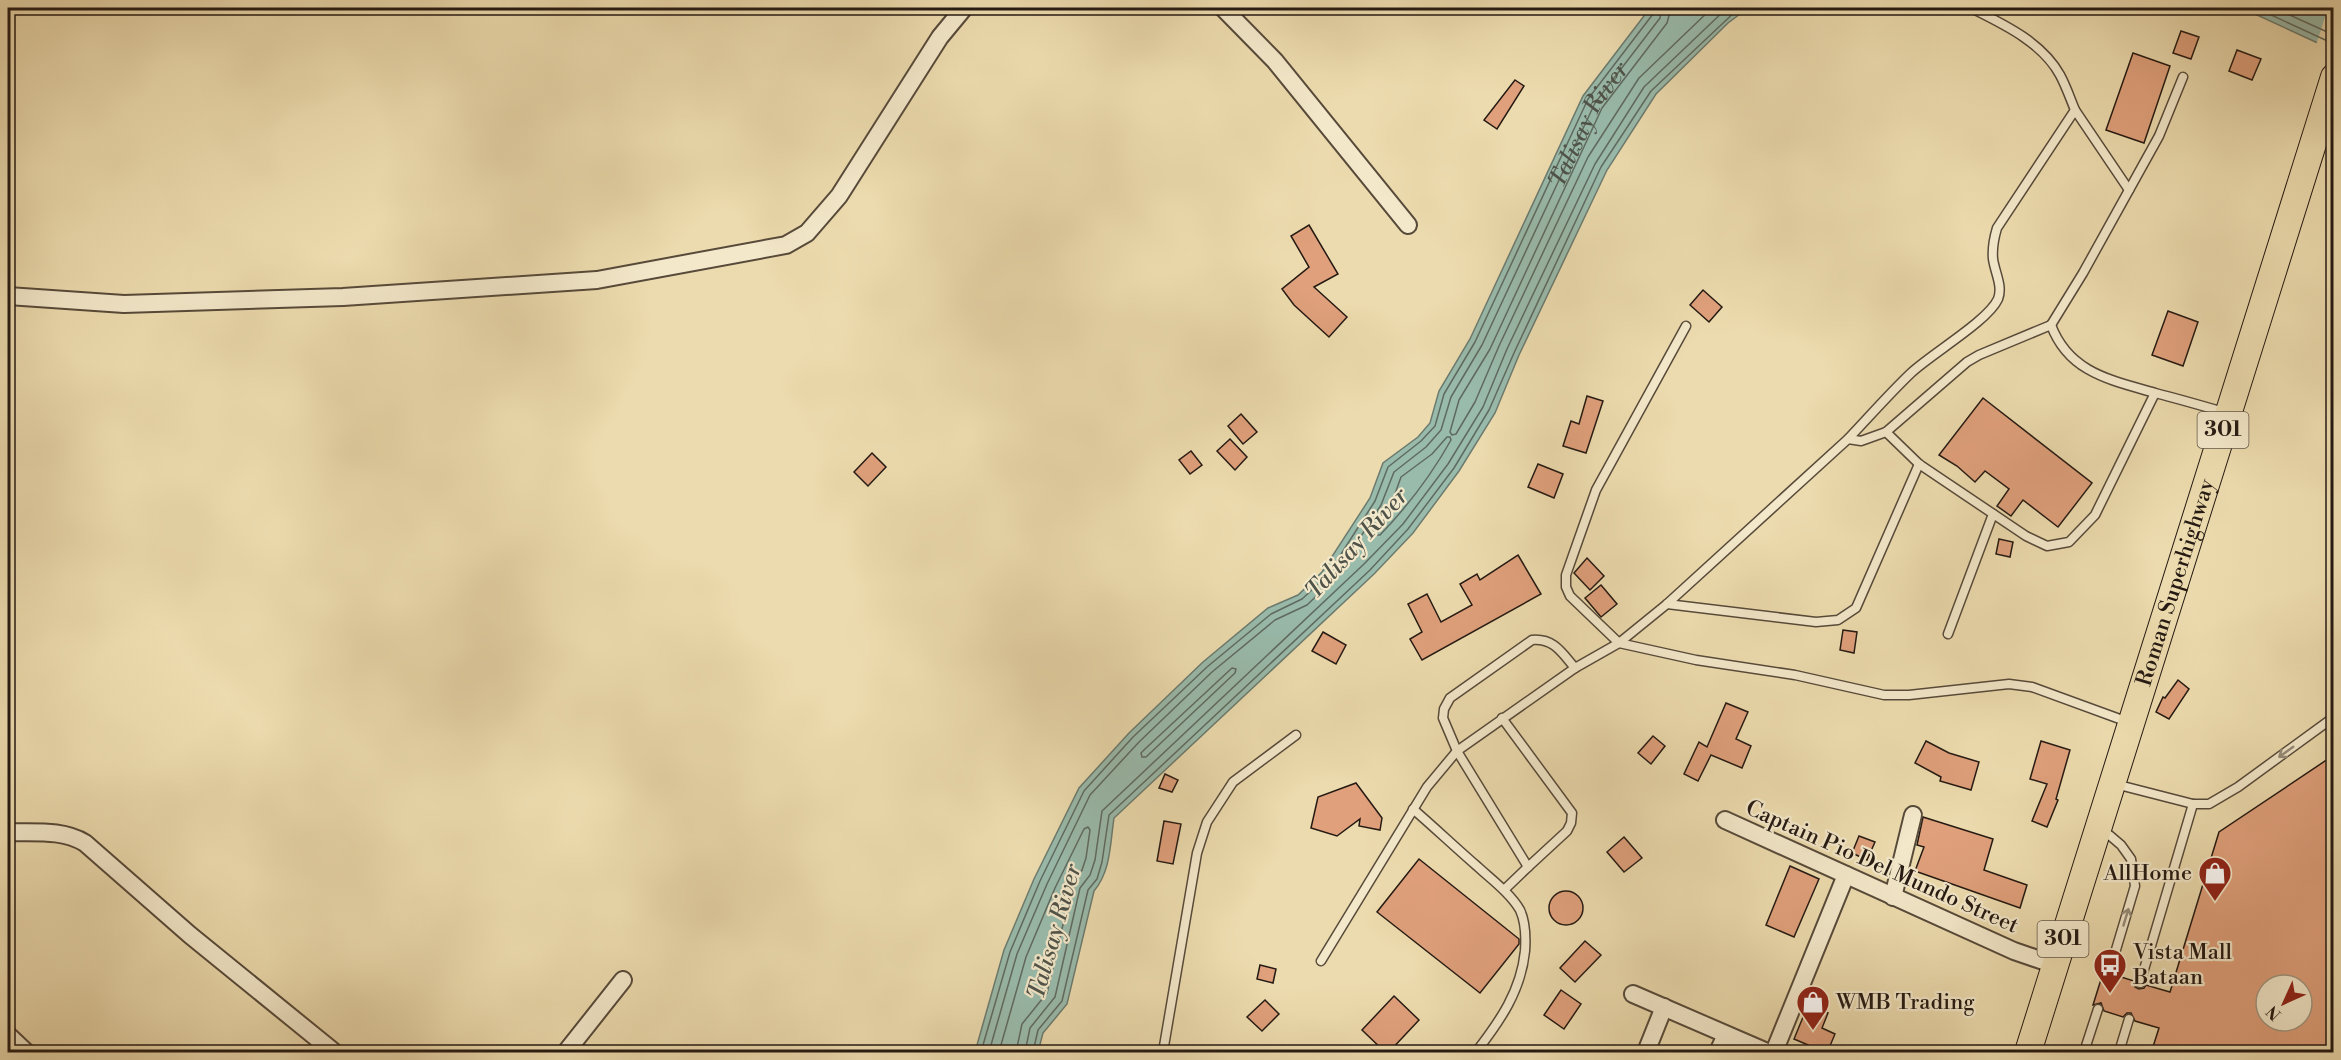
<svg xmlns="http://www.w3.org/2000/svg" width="2341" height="1060" font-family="'Libre Bodoni',serif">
	<rect width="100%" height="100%" fill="#ecdbae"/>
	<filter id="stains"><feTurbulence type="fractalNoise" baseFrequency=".00333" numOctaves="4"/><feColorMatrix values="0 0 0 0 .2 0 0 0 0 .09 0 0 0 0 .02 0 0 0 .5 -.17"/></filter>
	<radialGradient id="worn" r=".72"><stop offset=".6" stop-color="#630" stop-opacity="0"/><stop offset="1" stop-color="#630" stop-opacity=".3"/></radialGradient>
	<g fill="#99bbac" stroke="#6b7b6f" stroke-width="1.5">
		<path d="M 1650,8 L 1748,8 L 1728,23 L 1656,94 L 1607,170 L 1519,355 L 1495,413 L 1459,471 L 1413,533 L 1374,574 L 1114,818 C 1110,844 1111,871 1094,891 L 1067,1004 L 1043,1033 L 1038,1052 L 975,1052 L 1004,950 L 1034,879 L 1079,788 L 1129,733 L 1203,662 L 1268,608 L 1298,595 L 1322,572 L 1370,498 L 1383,463 L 1418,437 L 1430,423 L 1439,391 L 1470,339 L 1583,96 Z"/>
		<polygon points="2242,8 2333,8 2333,50"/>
	</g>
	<polygon fill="#ecdbae" points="2328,8 2333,8 2334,53 2316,45"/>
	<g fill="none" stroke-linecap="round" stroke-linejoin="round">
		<g stroke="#5f6a60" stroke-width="1.5">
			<polyline points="1671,8 1667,23 1602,108 1490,349 1459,400 1450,432 1452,435 1456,434 1475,402 1499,346 1588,157 1639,78 1712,8"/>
			<polyline points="2256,8 2334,44"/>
			<polyline points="2274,8 2334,35"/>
			<path d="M 1447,437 L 1450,437 L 1451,440 C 1432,474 1407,507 1380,535 L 1376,535 L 1375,532 L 1390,508 L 1401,477 L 1432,454 Z"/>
			<polygon points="1232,668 1236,669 1235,673 1146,757 1142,757 1141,753 1145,749"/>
			<polyline points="981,1052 1010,952 1040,881 1084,791 1133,737 1207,667 1271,614 1302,599 1327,576 1375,501 1388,467 1421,441 1435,426 1444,394 1475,342 1588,99 1653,14 1655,8"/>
			<path id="s1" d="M 989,1052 L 1017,954 L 1047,884 L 1090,795 L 1139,742 L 1212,672 L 1275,620 L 1307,605 L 1333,580 L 1381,505 L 1394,472 L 1426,447 L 1441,430 L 1451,397 L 1482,345 L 1595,103 L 1660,18 L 1662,8"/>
			<polyline points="999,1052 1026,957 1055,888 1084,829 1088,827 1090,830 1086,858 1082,870 1072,886 1047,993 1022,1024 1016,1052"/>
			<polyline points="1025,1052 1030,1028 1055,997 1080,888 1090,875 1095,860 1102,811 1364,564 1403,524 1448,464 1483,407 1507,349 1595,164 1644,87 1727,8"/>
			<polyline points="1033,1052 1038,1030 1062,1001 1088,890 1097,879 1102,862 1109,815 1370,570 1408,529 1454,468 1489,410 1514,353 1601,167 1651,91 1739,8"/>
		</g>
	</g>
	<g fill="#dfa07b" stroke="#251a13" stroke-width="1.5" fill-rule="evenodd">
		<polygon points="2181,31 2199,37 2191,59 2173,53"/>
		<polygon points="2237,50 2261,59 2252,80 2229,71"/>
		<polygon points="2133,53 2170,66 2144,143 2106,130"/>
		<polygon points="1515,80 1524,86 1497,129 1484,120"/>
		<polygon points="1309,225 1338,274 1314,287 1347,317 1329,337 1294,305 1282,289 1309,267 1291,236"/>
		<polygon points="1703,290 1722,307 1709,322 1690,305"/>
		<polygon points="2168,311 2198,322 2183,366 2152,355"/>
		<polygon points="1587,396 1603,401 1586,453 1563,446 1571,421 1579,424"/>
		<polygon points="1983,398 2092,483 2058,527 2023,500 2011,516 1997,506 2009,489 1985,471 1975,482 1957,466 1939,455"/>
		<polygon points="1241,414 1257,432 1243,444 1228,426"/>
		<polygon points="1230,439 1247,457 1235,470 1217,451"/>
		<polygon points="1191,451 1202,465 1190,474 1179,460"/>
		<polygon points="872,453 886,467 868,486 854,472"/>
		<polygon points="1538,464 1563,474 1554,498 1528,487"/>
		<polygon points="1999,539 2013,542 2010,557 1996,554"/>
		<polygon points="1518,555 1541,594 1422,660 1410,639 1422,632 1408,604 1427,594 1441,622 1472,605 1460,584 1477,574 1480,580"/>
		<polygon points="1587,558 1604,576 1590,590 1574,573"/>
		<polygon points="1601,585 1617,604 1601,617 1585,598"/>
		<polygon points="1843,630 1857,632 1854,653 1840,650"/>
		<polygon points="1323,632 1346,645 1336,664 1312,651"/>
		<polygon points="2178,680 2189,689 2169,719 2156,712 2163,697 2165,698"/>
		<polygon points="1726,703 1748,712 1736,739 1751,746 1742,768 1711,755 1698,781 1684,774 1699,742 1707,747"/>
		<polygon points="1653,736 1665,746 1651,764 1638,753"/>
		<polygon points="1926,741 1949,753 1979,762 1971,790 1940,781 1941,777 1915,763"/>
		<polygon points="2041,741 2070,750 2056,799 2058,800 2047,827 2032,821 2047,784 2030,779"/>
		<path d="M 2334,755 L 2334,1053 L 2151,1053 L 2159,1028 L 2135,1021 L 2131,1013 L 2127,1013 L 2123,1017 L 2104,1011 L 2101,1003 L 2093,1005 L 2103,973 L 2108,979 L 2115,975 L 2134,981 L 2135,987 L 2139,989 L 2144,988 L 2146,985 L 2170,992 L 2219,832 ZM 2266,985 L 2302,985 L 2302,1021 L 2266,1021 Z"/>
		<polygon points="1165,774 1178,780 1172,792 1159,788"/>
		<polygon points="1356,783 1382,818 1380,830 1359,826 1360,819 1337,836 1311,828 1318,797"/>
		<polygon points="1923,817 1993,839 1984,870 2027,885 2020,908 1915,871 1924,847 1917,845"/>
		<polygon points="1164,821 1181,824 1173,864 1157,861"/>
		<polygon points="1859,836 1875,842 1867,860 1852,853"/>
		<polygon points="1624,837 1642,858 1624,872 1607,852"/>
		<polygon points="1419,859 1519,939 1519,944 1480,993 1377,912"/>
		<polygon points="1790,866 1819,879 1794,937 1766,925"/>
		<circle cx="1566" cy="908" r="17"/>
		<polygon points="1585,941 1601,955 1575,982 1560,968"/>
		<polygon points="1260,965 1276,969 1273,983 1257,979"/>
		<polygon points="1561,990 1581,1004 1564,1029 1544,1015"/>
		<polygon points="1394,996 1419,1020 1388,1053 1386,1053 1362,1030"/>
		<polygon points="1265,1000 1279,1014 1262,1031 1247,1017"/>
		<polygon points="1808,1005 1828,1013 1822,1028 1835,1034 1827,1053 1794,1039"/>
	</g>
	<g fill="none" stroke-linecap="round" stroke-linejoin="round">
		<defs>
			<g id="service">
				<polyline points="2075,110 2129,190"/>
				<polyline points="2051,325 2083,273 2159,136 2183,77"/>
				<polyline points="1686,326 1596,490 1566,575 1566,587 1570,596 1619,643 1696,660 1795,675 1884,695 1909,695 2009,684 2032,687 2128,722"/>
				<polyline points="1886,432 1919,464 2026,536 2047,546 2069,542 2095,515 2155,393"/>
				<path d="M 1848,439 C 1869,417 1889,394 1911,373 C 1931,354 1988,321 1998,299 C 2003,286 1995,273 1993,259 C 1992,248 1994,238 1997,228 L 2075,110 C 2070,98 2066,86 2060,75 C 2042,42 2003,24 1971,8"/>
				<polyline points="1667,604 1816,622 1838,620 1856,608 1919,464"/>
				<polyline points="1948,634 1993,514"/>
				<polyline points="1502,718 1572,813 1571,823 1567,831 1528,867"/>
				<polyline points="2115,784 2193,804 2209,804 2238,787 2334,717"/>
				<path d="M 1413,809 C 1435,828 1456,848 1478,867 C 1492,880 1510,893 1520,910 C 1526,923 1526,937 1525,951 C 1521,991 1500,1021 1476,1052"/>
				<polyline points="2101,828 2121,845 2131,859 2135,886 2109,973"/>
				<path d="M 1504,890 L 1528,867 L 1457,751 L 1443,718 L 1444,709 L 1450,698 L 1532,640 C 1554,638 1562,653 1575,668"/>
				<path d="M 1321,961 L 1427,787 L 1457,751 L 1575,668 L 1619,643 L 1667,604 L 1848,439 L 1861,441 L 1886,432 L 1967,362 L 1979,355 L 2051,325 C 2069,373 2111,380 2155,393 C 2179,399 2203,406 2227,413"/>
				<polyline points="2140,983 2193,804"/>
				<polyline points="1163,1052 1197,853 1207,822 1233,782 1296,735"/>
				<polyline points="2084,1052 2098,1009"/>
				<polyline points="2119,1052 2129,1019"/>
			</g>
			<g id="minor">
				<polyline points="1223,8 1275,61 1408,225"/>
				<polyline points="8,296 124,304 343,297 597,280 786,245 807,233 839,196 940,37 964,8"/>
				<polyline points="1725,820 2014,951 2055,965"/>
				<path d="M 8,832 C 34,833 62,829 85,843 L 190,935 L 334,1052"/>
				<polyline points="1893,897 1913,815"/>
				<polyline points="1633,994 1767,1052"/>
				<polyline points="8,1035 26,1052"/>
				<polyline points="566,1052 623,980"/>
				<polyline points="1646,1052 1664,1007"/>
				<polyline points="1718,1052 1726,1035"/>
				<polyline points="1774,1052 1846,875"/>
			</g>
			<g id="primary">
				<path id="s2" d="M 2028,1052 L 2334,77"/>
			</g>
		</defs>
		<use href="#service" stroke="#574a3a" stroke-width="11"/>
		<use href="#minor" stroke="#574a3a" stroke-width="20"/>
		<use href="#primary" stroke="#251a13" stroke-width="28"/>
		<use href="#service" stroke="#f3e8ca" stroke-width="8"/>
		<use href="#minor" stroke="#f3e8ca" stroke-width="16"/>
		<use href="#primary" stroke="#ecdbae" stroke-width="26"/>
	</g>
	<defs><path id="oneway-shaft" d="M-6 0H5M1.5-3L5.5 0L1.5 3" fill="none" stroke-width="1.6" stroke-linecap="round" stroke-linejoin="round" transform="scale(1.5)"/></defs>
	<g stroke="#968b78">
		<use href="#oneway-shaft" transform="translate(2286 752) rotate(144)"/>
		<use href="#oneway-shaft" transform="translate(2126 917) rotate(-73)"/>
	</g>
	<defs>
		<symbol id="shop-pin" viewBox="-11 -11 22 30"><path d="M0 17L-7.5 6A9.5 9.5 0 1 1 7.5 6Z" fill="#8f2418" stroke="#f3e8ca"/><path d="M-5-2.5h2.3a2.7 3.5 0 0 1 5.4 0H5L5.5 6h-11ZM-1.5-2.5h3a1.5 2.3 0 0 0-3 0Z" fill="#fff"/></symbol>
		<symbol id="bus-pin" viewBox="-11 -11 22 30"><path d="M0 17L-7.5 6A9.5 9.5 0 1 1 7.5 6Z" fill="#8f2418" stroke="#f3e8ca"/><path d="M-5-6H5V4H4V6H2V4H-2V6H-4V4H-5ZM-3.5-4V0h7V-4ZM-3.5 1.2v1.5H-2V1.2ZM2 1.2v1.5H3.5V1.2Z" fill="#fff"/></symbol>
	</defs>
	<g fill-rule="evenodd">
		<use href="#shop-pin" x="2196" y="854" width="38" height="52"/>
		<use href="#bus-pin" x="2091" y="946" width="38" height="52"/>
		<use href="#shop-pin" x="1794" y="983" width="38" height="52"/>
	</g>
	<g text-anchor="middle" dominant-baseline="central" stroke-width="4.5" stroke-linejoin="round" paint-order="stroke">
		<g fill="#f3e8ca" stroke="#63584a" stroke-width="1.5">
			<rect x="2197.5" y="412" width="51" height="36" rx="4.5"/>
			<rect x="2037.5" y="921" width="51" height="36" rx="4.5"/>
		</g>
		<g font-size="21" font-weight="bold" fill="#251a13">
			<text x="2223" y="430">301</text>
			<text x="2063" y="939">301</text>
		</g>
		<g font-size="22" fill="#251a13" stroke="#f3e8ca">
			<text stroke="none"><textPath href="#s2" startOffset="492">Roman Superhighway</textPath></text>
			<text transform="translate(1882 867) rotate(24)">Captain Pio Del Mundo Street</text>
		</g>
		<g font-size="22" fill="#251a13" stroke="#f3e8ca" text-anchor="start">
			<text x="2192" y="873" text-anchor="end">AllHome</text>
			<text x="2133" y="952">Vista Mall<tspan x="2133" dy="25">Bataan</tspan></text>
			<text x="1836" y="1002">WMB Trading</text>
		</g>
		<g font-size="24" font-style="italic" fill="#4e5249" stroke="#f3e8ca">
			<text stroke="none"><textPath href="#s1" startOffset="1131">Talisay River</textPath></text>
			<text transform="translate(1357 544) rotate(-48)">Talisay River</text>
			<text transform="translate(1055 932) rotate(-74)">Talisay River</text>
		</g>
	</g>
	<rect width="2341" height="1060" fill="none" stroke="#ecdbae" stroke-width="30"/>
	<rect x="9" y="9" width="2323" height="1042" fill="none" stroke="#251a13" stroke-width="3"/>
	<rect x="15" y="15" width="2311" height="1030" fill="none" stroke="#251a13" stroke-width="1.5"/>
	<g transform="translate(2284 1003) rotate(225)"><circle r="28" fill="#f3e8ca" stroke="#a19681" stroke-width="1.5"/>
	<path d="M0-4.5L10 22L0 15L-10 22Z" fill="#8f2418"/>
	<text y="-9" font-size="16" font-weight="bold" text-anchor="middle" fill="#251a13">N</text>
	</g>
	<rect width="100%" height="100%" filter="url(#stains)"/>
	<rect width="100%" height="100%" fill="url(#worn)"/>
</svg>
